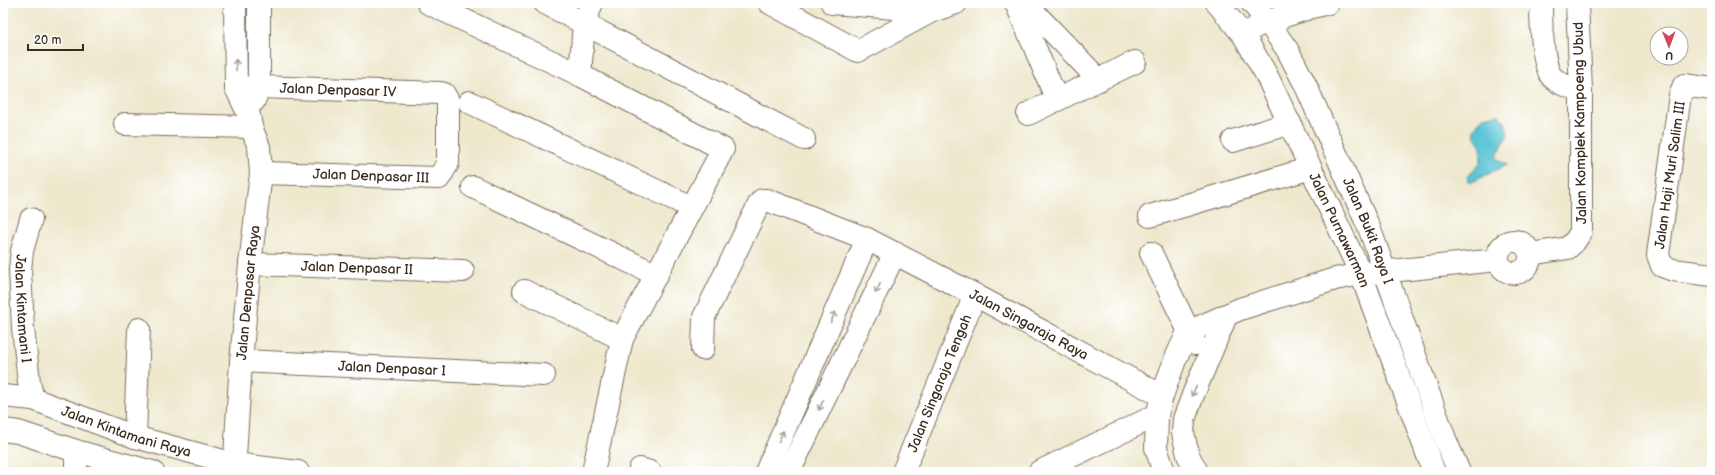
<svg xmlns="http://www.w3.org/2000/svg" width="1715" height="475" font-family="'Balsamiq Sans',sans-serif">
	<rect width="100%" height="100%" fill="#fff"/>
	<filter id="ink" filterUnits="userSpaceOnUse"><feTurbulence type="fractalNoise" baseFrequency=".025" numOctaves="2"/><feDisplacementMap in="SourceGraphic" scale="8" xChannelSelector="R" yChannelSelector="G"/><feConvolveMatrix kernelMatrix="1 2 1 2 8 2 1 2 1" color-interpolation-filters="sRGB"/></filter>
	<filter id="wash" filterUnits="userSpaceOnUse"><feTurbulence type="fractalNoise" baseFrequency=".012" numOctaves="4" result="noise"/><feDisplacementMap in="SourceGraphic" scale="16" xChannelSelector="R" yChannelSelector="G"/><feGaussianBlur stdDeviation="0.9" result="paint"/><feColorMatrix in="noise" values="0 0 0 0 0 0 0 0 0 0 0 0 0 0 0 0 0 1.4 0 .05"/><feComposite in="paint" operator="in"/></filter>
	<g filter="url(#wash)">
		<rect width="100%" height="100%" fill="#eee8cd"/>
		<polygon fill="#5ac4d6" stroke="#4a777a" points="1498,114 1505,122 1508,134 1496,158 1507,165 1470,183 1467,176 1481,163 1481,146 1475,137 1474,129 1483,117"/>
	</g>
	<g filter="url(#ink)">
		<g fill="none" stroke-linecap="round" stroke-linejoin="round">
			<defs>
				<g id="minor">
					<polyline points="428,3 580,75 723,149 622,339 593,472"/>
					<polyline points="545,3 804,139"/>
					<polyline points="770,3 858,51 932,11 956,3"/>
					<polyline points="832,3 932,11"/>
					<polyline points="1016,3 1057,100"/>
					<polyline points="1025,3 1099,80"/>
					<path id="s1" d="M 1217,3 L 1244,36 L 1266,74 L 1361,274 L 1434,472"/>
					<path id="s2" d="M 1252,3 L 1268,22 L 1288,51 L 1305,84 L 1370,230 L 1445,439 L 1459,472"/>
					<path d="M 1541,3 C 1541,18 1542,67 1552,77 C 1560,85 1570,87 1581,90"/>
					<polyline points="1256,27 1260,24 1312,7 1328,3"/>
					<polyline points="580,75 584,23 592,3"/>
					<path id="s3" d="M 236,88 L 259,87 L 440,93 L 444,94 L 448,101 L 448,163 L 439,178 L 261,173"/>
					<polyline points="1712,89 1684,85 1680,95 1658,255 1662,266 1673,270 1712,275"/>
					<polyline points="254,101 259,87 259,3"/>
					<polyline points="469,102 691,207"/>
					<polyline points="1028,114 1135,62"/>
					<polyline points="125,124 251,127"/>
					<polyline points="1233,141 1290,123"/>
					<polyline points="473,187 657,275"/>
					<polyline points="1150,216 1311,168"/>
					<path id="s4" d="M 31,219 L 22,251 L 20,270 L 23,328 L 29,382 L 33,399"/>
					<circle cx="1514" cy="257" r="16"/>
					<polyline points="1151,253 1195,344"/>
					<polyline points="1530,254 1568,248 1575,241 1581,232 1581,90 1577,3"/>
					<path id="s5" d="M 250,264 L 463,271"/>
					<polyline points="524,291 622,339"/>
					<polyline points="1188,332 1240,309 1335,279 1361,274 1497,260"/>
					<path id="s6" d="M 703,349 L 704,317 L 759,204 L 762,200 L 767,200 L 867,239 L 975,295 L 1162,396"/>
					<path id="s7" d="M 241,361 L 544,375"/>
					<path id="s8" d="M 3,396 L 33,399 L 135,437 L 235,464 L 298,472"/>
					<polyline points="3,430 18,432 76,451 153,472"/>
					<polyline points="135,437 139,329"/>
					<polyline points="640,469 650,472"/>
					<polyline points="76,472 76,451"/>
					<path id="s9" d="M 234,472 L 241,361 L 250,264 L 261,173 L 259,147 L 251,127 L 249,115 L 236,88 L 235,3"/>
					<polyline points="766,472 867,239"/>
					<polyline points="789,472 895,253"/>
					<path id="s10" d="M 903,472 L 975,295"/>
					<polyline points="1039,472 1157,415"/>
					<polyline points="1164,472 1156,448 1157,415 1162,396 1175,360 1188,332"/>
					<polyline points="1197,472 1188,455 1183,433 1184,419 1193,395 1226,316"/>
				</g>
			</defs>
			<use href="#minor" stroke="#7a6c5b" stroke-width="24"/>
			<use href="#minor" stroke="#fff" stroke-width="22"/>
		</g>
		<defs><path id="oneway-shaft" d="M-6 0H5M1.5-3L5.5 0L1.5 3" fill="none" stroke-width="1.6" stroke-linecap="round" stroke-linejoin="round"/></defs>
		<g stroke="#a79f9a">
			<use href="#oneway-shaft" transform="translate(236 65) rotate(-91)"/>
			<use href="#oneway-shaft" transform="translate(878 288) rotate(116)"/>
			<use href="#oneway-shaft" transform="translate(833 317) rotate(-66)"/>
			<use href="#oneway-shaft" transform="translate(1194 391) rotate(112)"/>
			<use href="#oneway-shaft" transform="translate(821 405) rotate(116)"/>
			<use href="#oneway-shaft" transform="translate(781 436) rotate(-66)"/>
		</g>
	</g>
	<g text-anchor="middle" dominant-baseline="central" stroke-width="3" stroke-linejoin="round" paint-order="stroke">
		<g font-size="14" fill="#3b2a1e" stroke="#fff">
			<text stroke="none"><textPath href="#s3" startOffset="102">Jalan Denpasar IV</textPath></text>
			<text transform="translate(1580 123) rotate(-91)">Jalan Komplek Kampoeng Ubud</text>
			<text transform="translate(1670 175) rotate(-82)">Jalan Haji Muri Salim III</text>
			<text transform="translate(371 176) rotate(2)">Jalan Denpasar III</text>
			<text stroke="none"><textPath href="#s1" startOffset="259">Jalan Purnawarman</textPath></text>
			<text stroke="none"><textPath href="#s2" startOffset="257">Jalan Bukit Raya I</textPath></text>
			<text stroke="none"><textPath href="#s5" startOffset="107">Jalan Denpasar II</textPath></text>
			<text stroke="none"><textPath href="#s9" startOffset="180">Jalan Denpasar Raya</textPath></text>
			<text stroke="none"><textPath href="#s4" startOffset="91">Jalan Kintamani I</textPath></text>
			<text stroke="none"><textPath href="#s6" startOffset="458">Jalan Singaraja Raya</textPath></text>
			<text stroke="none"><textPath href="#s7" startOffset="151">Jalan Denpasar I</textPath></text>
			<text stroke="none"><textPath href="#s10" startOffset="96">Jalan Singaraja Tengah</textPath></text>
			<text stroke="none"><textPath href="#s8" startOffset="129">Jalan Kintamani Raya</textPath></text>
		</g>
	</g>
	<rect width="1715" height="475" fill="none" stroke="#fff" stroke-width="16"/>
	<g transform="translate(1669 46) rotate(179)"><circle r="19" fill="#ffffff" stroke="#b1aaa5"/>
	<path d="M0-3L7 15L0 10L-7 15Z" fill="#d1495b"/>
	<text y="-6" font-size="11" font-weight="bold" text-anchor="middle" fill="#3b2a1e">U</text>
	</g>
	<path d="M28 44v6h55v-6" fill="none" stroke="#3b2a1e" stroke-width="2"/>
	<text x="34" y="44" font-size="12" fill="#3b2a1e" stroke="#ffffff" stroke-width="3" paint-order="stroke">20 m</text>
</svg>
